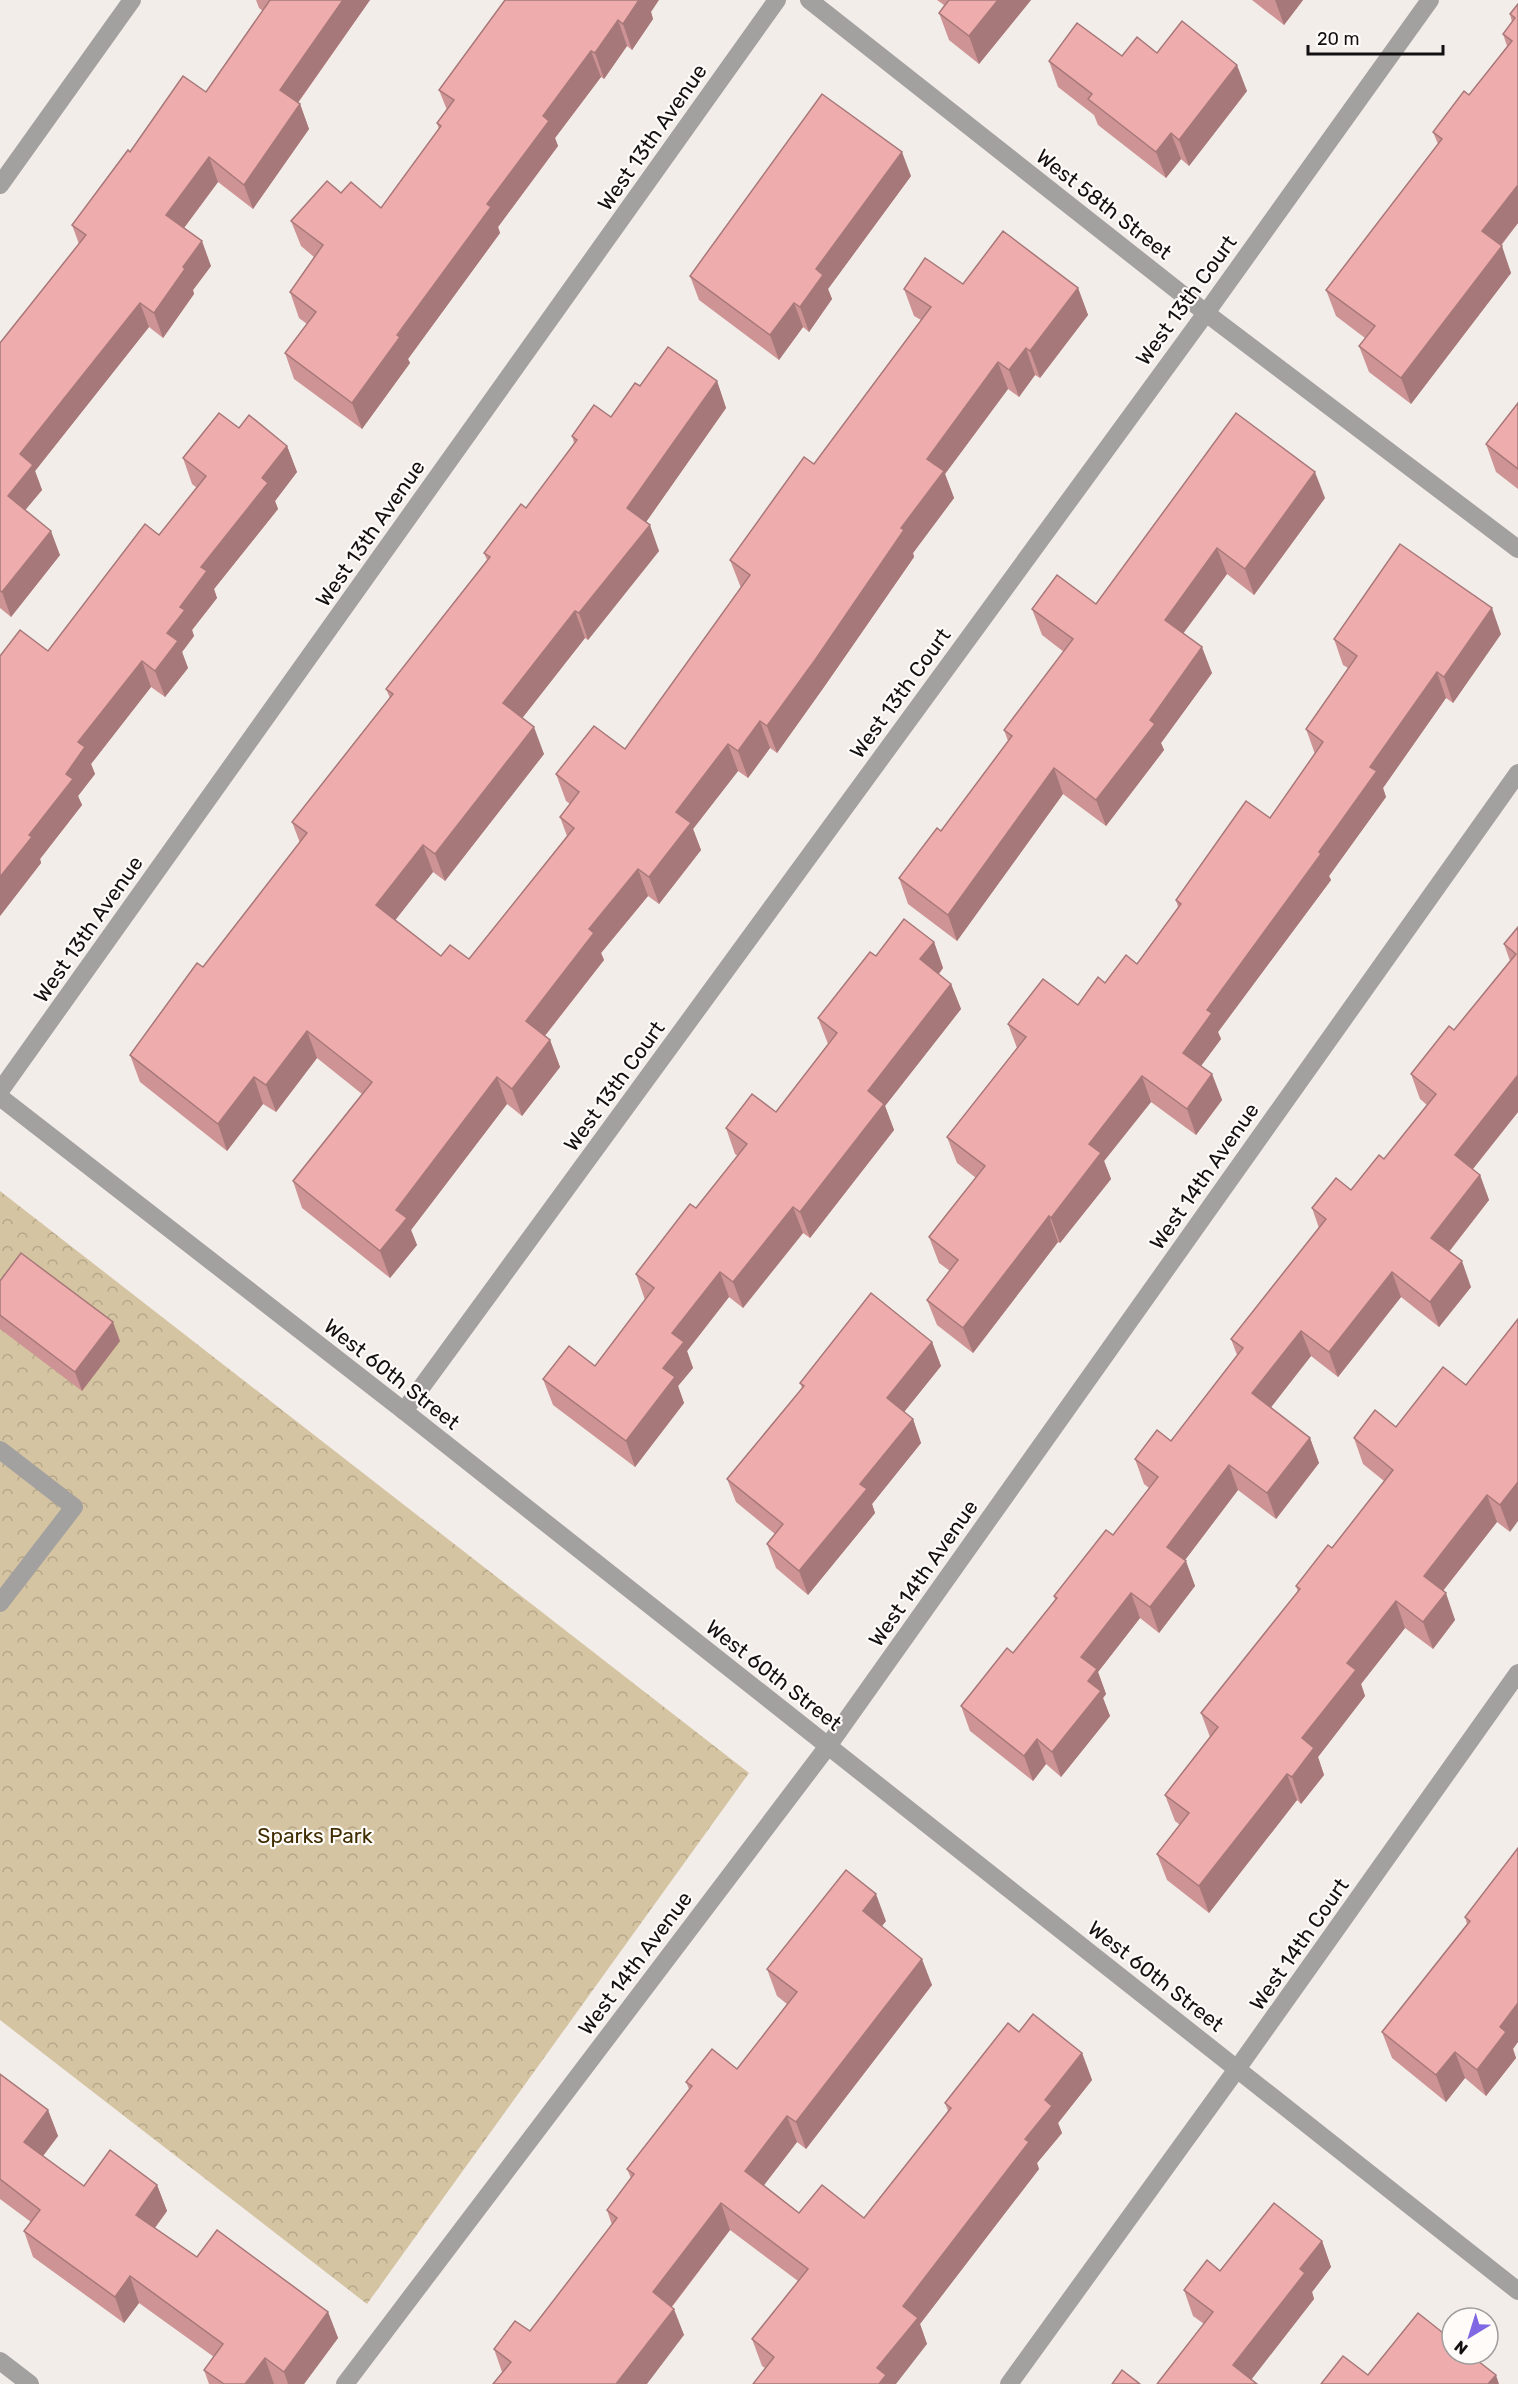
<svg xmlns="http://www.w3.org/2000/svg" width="1518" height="2384" font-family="Rubik,sans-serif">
	<defs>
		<pattern id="park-crowns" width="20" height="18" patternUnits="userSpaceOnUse" patternTransform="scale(1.5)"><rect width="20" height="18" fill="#d5c4a2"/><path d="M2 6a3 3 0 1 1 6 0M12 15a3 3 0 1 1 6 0" fill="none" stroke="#b6a78a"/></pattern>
	</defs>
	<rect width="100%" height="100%" fill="#f3edea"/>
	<polygon fill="url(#park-crowns)" points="0,1191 749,1773 367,2304 0,2020"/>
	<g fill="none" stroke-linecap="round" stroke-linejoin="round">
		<polyline stroke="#a3a1a0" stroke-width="18" points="0,1450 74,1507 0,1603"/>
		<g stroke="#a3a1a0" stroke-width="18">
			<polyline points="809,0 1206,313 1518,549"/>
			<polyline points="0,185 132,0"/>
			<polyline points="0,1091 777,0"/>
			<polyline points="404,1411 1206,313 1430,0"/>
			<polyline points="0,2361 30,2384"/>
			<polyline points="345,2384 828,1746 1518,773"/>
			<polyline points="1009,2384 1237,2069 1518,1673"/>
		</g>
		<polyline stroke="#a3a1a0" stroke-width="18" points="0,1097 404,1411 1518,2291"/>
	</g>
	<g fill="#ce9495">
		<polygon points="256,0 370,0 298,103 300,104 309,129 253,209 218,182 184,228 211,266 193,290 194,294 163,338 149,327 35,471 42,490 25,510 60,555 11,617 0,608 0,343 79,244 72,225 130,152 206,92 263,11 259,8"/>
		<polygon points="505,0 651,12 653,19 632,50 627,46 604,79 601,77 555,138 558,146 498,227 500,233 408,359 410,363 362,429 294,379 285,353 307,324 299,318 290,292 314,257 301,246 291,221 381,208 439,129 437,123 447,110 439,90"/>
		<polygon points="937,0 1031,0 979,64 949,40 939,13 944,5"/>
		<polygon points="1252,0 1303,0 1284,25"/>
		<polygon points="1518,4 1518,223 1501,246 1511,273 1411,404 1369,372 1359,346 1365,338 1336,316 1326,290 1438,144 1433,132 1469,95 1507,46 1503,34 1512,22 1510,14"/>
		<polygon points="1157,53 1247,91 1189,166 1181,159 1166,178 1098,125 1094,115 1058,87 1049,61"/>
		<polygon points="911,176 828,289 832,299 809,332 803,327 779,360 699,300 690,276"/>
		<polygon points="963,284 1078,288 1088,315 1040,378 1035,375 1019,397 1008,389 945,474 954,498 913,553 914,557 824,687 777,753 770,748 748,778 738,771 693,829 701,850 659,904 648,896 601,953 604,960 545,1036 550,1040 560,1067 522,1116 507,1104 411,1230 417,1245 390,1278 302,1208 293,1181 362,1094 317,1058 276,1112 263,1104 227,1151 140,1082 130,1055 203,967 300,843 292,822 390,698 386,689 487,560 484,553 526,508 574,443 572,436 611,417 640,386 717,381 726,408 646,522 659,551 588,640 585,638 522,718 544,754 445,881 433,872 395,920 441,956 469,959 567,836 560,817 570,804 566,801 556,774 625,749 741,588 730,560 814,464 921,320 914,316 904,289"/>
		<polygon points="1518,403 1518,489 1496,472 1486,444"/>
		<polygon points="239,428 287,446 297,472 275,501 278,509 214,589 217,598 192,630 194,636 182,652 188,668 165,697 151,687 91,764 95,774 78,796 82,805 40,859 41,863 0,916 48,651 159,535 197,488 192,484 183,458"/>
		<polygon points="1325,498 1254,595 1227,574 1183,633 1212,673 1161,743 1164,750 1106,826 1063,794 957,941 908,904 899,878 941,831 1008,741 1004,730 1064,652 1042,635 1032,609 1096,604"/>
		<polygon points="1501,634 1453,703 1446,698 1383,788 1386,797 1329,876 1331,880 1218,1032 1221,1039 1201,1066 1212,1074 1222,1100 1196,1135 1151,1102 1104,1161 1111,1179 1060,1243 1058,1242 973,1353 937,1325 927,1300 950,1271 939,1263 929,1237 976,1178 957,1163 947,1137 1017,1048 1008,1024 1078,1005 1105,983 1137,964 1178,907 1176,900 1270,818 1315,754 1306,729 1348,668 1343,665 1334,639"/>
		<polygon points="1518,927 1518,1112 1473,1169 1480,1175 1489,1200 1449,1252 1471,1287 1439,1327 1401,1297 1338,1377 1311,1356 1270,1407 1310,1438 1319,1463 1276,1519 1238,1490 1185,1560 1195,1586 1159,1633 1140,1618 1098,1672 1106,1694 1103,1698 1110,1716 1061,1777 1046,1764 1033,1781 970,1731 961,1706 1013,1653 1055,1600 1054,1596 1113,1535 1149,1488 1144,1484 1135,1459 1171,1441 1237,1355 1231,1339 1319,1228 1312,1208 1351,1190 1384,1159 1427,1105 1420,1099 1411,1074 1454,1030 1510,961 1504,944"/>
		<polygon points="934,942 943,968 939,974 951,984 961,1009 885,1106 894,1130 810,1238 803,1233 743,1308 729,1297 687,1351 693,1368 678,1386 684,1403 635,1467 553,1405 543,1379 595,1366 645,1300 636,1274 696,1208 738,1156 735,1154 726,1128 776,1112 828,1044 818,1018 876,956"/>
		<polygon points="0,1281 120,1341 82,1391 0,1329"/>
		<polygon points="932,1342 941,1366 904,1412 913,1419 921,1443 872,1504 875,1513 808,1595 776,1568 767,1544 775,1534 736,1502 727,1479 802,1388 800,1383"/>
		<polygon points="1466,1385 1510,1532 1497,1522 1443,1591 1455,1620 1433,1649 1405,1628 1361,1684 1365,1696 1318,1757 1324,1775 1301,1804 1297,1800 1209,1913 1167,1880 1157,1854 1180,1825 1175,1821 1165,1795 1210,1737 1201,1713 1298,1592 1296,1586 1332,1548 1384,1481 1363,1464 1354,1438 1396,1427"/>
		<polygon points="1518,1848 1513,2049 1516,2058 1486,2096 1465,2078 1446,2102 1392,2058 1382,2032 1467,1924 1465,1917"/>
		<polygon points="886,1921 882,1926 932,1985 806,2149 797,2142 764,2185 799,2213 864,2218 948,2111 945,2103 1019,2032 1082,2053 1092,2080 1058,2123 1062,2133 1037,2163 1039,2169 920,2324 927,2344 765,2368 762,2366 752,2339 798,2281 730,2230 672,2307 684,2335 502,2372 494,2349 530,2331 612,2225 607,2210 631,2178 627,2169 689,2089 686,2082 737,2069 787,2004 777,1996 767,1969"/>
		<polygon points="0,2074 48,2110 58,2136 43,2156 84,2186 157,2185 167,2211 155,2228 197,2257 328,2312 338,2338 304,2384 209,2384 204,2370 214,2357 139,2303 124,2323 33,2257 24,2231 31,2222 0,2199"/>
		<polygon points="1322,2241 1331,2267 1312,2292 1314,2299 1251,2379 1157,2384 1204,2324 1193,2316 1184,2290 1220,2271"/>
	</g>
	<g fill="#a77879">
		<polygon points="343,0 370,0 289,115 280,90"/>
		<polygon points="639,0 659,0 651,12 653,19 632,50 623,24"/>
		<polygon points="998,0 1031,0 979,64 969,36"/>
		<polygon points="1275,0 1303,0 1284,25"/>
		<polygon points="618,20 627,46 604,79 595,53"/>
		<polygon points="591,51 601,77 555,138 558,146 498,227 500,233 408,359 410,363 362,429 352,403 487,204 543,116"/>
		<polygon points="1237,65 1247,91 1189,166 1179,140"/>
		<polygon points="300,104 309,129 253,209 244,185"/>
		<polygon points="1171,133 1181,159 1166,178 1156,152"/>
		<polygon points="902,152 911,176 828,289 832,299 809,332 800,307 816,269"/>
		<polygon points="209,157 218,182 175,240 166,215"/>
		<polygon points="1518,185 1518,223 1491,257 1482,231"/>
		<polygon points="202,241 211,266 193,290 194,294 163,338 154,313 183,267"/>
		<polygon points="1502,246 1511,273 1411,404 1401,378"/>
		<polygon points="1078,288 1088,315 1040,378 1030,351"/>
		<polygon points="140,303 149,327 35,471 42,490 17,520 8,496 20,454"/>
		<polygon points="794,303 803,327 779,360 770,335"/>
		<polygon points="1026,348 1035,375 1019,397 1009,370"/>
		<polygon points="998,362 1008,389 945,474 954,498 913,553 914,557 824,687 777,753 767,726 901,528 927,459"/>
		<polygon points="717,381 726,408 637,535 627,508"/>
		<polygon points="287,446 297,472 275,501 278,509 214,589 217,598 192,630 194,636 182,652 188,668 165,697 155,671 167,633 201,567 262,478"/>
		<polygon points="1315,472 1325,498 1254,595 1245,569"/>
		<polygon points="650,525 659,551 588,640 579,613"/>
		<polygon points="51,531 60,555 11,617 2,592"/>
		<polygon points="1217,548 1227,574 1174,646 1165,620"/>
		<polygon points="1492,608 1501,634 1453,703 1444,677"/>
		<polygon points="575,611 585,638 513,730 503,703"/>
		<polygon points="1202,647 1212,673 1161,743 1164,750 1106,826 1096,800 1150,720"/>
		<polygon points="142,661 151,687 91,764 95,774 78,796 82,805 40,859 41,863 0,916 0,877 29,835 66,774 78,742"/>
		<polygon points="1437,672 1446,698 1383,788 1386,797 1329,876 1331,880 1218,1032 1221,1039 1192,1078 1183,1053 1207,1010 1319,852 1370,767"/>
		<polygon points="760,721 770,748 748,778 738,751"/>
		<polygon points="534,727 544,754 445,881 435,854"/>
		<polygon points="728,744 738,771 693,829 701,850 659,904 649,877 676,812"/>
		<polygon points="1054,768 1063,794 957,941 948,915"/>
		<polygon points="423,845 433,872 386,932 376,905"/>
		<polygon points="638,869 648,896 601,953 604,960 535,1048 526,1021 589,929"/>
		<polygon points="934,942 943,968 930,985 920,959"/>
		<polygon points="951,984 961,1009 885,1106 894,1130 810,1238 800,1212 868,1091"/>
		<polygon points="307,1031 317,1058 276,1112 266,1085"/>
		<polygon points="550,1040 560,1067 522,1116 512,1089"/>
		<polygon points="1212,1074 1222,1100 1196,1135 1187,1109"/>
		<polygon points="1518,1075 1518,1112 1464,1180 1455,1155"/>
		<polygon points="1142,1076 1151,1102 1104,1161 1111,1179 1060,1243 1051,1218 1089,1144"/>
		<polygon points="254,1077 263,1104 227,1151 218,1124"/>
		<polygon points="497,1077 507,1104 411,1230 417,1245 390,1278 380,1251 396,1210"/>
		<polygon points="1480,1175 1489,1200 1440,1263 1431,1238"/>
		<polygon points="793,1207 803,1233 743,1308 733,1282"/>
		<polygon points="1049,1216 1058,1242 973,1353 963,1328"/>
		<polygon points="1462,1261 1471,1287 1439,1327 1430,1302"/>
		<polygon points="720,1272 729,1297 687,1351 693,1368 678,1386 684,1403 635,1467 626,1441 663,1368 672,1333"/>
		<polygon points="1392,1272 1401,1297 1338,1377 1329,1352"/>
		<polygon points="113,1322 120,1341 82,1391 75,1372"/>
		<polygon points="1301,1331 1311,1356 1262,1419 1252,1393"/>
		<polygon points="932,1342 941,1366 896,1422 887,1398"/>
		<polygon points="913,1419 921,1443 872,1504 875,1513 808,1595 799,1571 860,1484"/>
		<polygon points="1310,1438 1319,1463 1276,1519 1267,1493"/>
		<polygon points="1229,1465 1238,1490 1176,1572 1167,1547"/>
		<polygon points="1518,1482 1518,1521 1510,1532 1500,1505"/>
		<polygon points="1487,1495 1497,1522 1434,1602 1424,1576"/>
		<polygon points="1186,1561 1195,1586 1159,1633 1150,1607"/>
		<polygon points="1131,1593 1140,1618 1098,1672 1106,1694 1103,1698 1110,1716 1061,1777 1052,1752 1088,1681 1081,1657"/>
		<polygon points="1446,1593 1455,1620 1433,1649 1423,1622"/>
		<polygon points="1396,1601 1405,1628 1361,1684 1365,1696 1318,1757 1324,1775 1301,1804 1292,1777 1302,1738 1347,1663"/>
		<polygon points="1037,1739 1046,1764 1033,1781 1024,1756"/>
		<polygon points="1287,1774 1297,1800 1209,1913 1199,1886"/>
		<polygon points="876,1894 886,1921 872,1938 863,1911"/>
		<polygon points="922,1959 932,1985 806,2149 796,2122"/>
		<polygon points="1518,2003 1518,2042 1513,2049 1516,2058 1486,2096 1477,2070 1500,2027"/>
		<polygon points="1455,2052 1465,2078 1446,2102 1436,2075"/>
		<polygon points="1082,2053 1092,2080 1058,2123 1062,2133 1037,2163 1039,2169 920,2324 927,2344 896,2384 879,2384 877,2368 903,2306 1025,2139 1045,2100"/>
		<polygon points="48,2110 58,2136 34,2168 24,2142"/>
		<polygon points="787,2116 797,2142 755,2197 745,2171"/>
		<polygon points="157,2185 167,2211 145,2241 136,2215"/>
		<polygon points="721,2203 730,2230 662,2319 653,2292"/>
		<polygon points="1322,2241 1331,2267 1312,2292 1314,2299 1248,2384 1233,2365 1300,2269"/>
		<polygon points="130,2276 139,2303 124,2323 115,2297"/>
		<polygon points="674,2309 684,2335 647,2384 616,2384"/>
		<polygon points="328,2312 338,2338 304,2384 288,2384 284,2372"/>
		<polygon points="265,2358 274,2384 245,2384"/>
		<polygon points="1496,2375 1499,2384 1488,2384"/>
	</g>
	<g fill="#efacad" stroke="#a77879" stroke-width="1.5">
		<polygon points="270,0 343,0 280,90 300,104 244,185 209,157 166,215 202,241 183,267 185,269 154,313 140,303 20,454 33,465 8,496 51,531 2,592 0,591 0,343 86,235 72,225 128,150 130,152 183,76 206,92"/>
		<polygon points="505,0 639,0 623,24 618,20 595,53 591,51 543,116 549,121 487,204 491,207 397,335 400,337 352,403 285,353 316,312 290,292 323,245 291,221 327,181 341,193 351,182 381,208 441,126 437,123 454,100 439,90"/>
		<polygon points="949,0 998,0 969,36 939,13"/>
		<polygon points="1518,4 1518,185 1482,231 1502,246 1401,378 1359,346 1375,326 1326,290 1442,139 1433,132 1464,91 1469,95 1512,41 1503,34 1515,18 1510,14"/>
		<polygon points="1182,21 1237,65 1179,140 1171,133 1156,152 1088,99 1092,94 1049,61 1077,23 1122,56 1137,37 1157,53"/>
		<polygon points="822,94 902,152 816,269 823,275 800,307 794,303 770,335 690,276"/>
		<polygon points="1003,231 1078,288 1030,351 1026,348 1009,370 998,362 927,459 944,471 901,528 904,530 815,660 767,726 760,721 738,751 728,744 676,812 691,823 649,877 638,869 589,929 594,933 526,1021 550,1040 512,1089 497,1077 396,1210 407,1218 380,1251 293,1181 372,1082 307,1031 266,1085 254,1077 218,1124 130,1055 197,963 203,967 307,833 292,822 393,694 386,689 490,557 484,553 521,504 526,508 577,440 572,436 594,405 611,417 635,383 640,386 668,347 717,381 627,508 650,525 579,613 575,611 503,703 534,727 435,854 423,845 376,905 441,956 450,945 469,959 574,828 560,817 579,792 556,774 594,726 625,749 750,575 730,560 804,457 814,464 931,307 904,289 925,258 963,284"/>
		<polygon points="1518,403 1518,469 1486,444"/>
		<polygon points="219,413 239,428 249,415 287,446 262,478 268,483 201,567 207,571 180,607 185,610 167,633 178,641 155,671 142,661 78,742 85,747 66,774 73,779 29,835 32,837 0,877 0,656 20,630 48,651 145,524 159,535 206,476 183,458"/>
		<polygon points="1236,413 1315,472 1245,569 1217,548 1165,620 1202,647 1150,720 1155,724 1096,800 1054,768 948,915 899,878 937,828 941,831 1012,736 1004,730 1073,639 1032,609 1057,575 1096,604"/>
		<polygon points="1400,544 1492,608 1444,677 1437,672 1370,767 1377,771 1319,852 1321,854 1207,1010 1212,1013 1183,1053 1212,1074 1187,1109 1142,1076 1089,1144 1101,1153 1051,1218 1049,1216 963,1328 927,1300 958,1260 929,1237 985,1166 947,1137 1026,1037 1008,1024 1043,979 1078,1005 1098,977 1105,983 1126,955 1137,964 1181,904 1176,900 1246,801 1270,818 1323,742 1306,729 1357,656 1334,639"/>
		<polygon points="904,919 934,942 920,959 951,984 868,1091 884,1104 800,1212 793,1207 733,1282 720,1272 672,1333 684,1342 663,1368 675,1377 626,1441 543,1379 569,1346 595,1366 654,1288 636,1274 690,1204 696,1208 747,1144 726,1128 752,1094 776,1112 837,1033 818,1018 870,952 876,956"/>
		<polygon points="1518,927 1518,1075 1455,1155 1480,1175 1431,1238 1462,1261 1430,1302 1392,1272 1329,1352 1301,1331 1252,1393 1310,1438 1267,1493 1229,1465 1167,1547 1186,1561 1150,1607 1131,1593 1081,1657 1097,1669 1088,1681 1101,1691 1052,1752 1037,1739 1024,1756 961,1706 1007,1648 1013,1653 1057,1598 1054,1596 1106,1530 1113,1535 1158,1477 1135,1459 1157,1430 1171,1441 1243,1348 1231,1339 1326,1219 1312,1208 1336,1178 1351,1190 1379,1155 1384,1159 1436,1094 1411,1074 1449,1026 1454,1030 1516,954 1504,944"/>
		<polygon points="21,1253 113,1322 75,1372 0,1315 0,1281"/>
		<polygon points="871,1293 932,1342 887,1398 913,1419 860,1484 867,1489 799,1571 767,1544 783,1524 727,1479 804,1386 800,1383"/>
		<polygon points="1518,1319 1518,1482 1500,1505 1487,1495 1424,1576 1446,1593 1423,1622 1396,1601 1347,1663 1356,1670 1302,1738 1314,1748 1292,1777 1287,1774 1199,1886 1157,1854 1189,1813 1165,1795 1218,1727 1201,1713 1300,1589 1296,1586 1328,1545 1332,1548 1393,1470 1354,1438 1375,1410 1396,1427 1443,1367 1466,1385"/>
		<polygon points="1518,1848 1518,2003 1500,2027 1506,2032 1477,2070 1455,2052 1436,2075 1382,2032 1470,1921 1465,1917"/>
		<polygon points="846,1870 876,1894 863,1911 922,1959 796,2122 787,2116 745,2171 799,2213 822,2185 864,2218 951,2108 945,2103 1008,2023 1019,2032 1033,2014 1082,2053 1045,2100 1052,2106 1025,2139 1029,2142 903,2306 918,2318 877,2368 886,2375 879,2384 753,2384 774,2357 752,2339 808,2269 721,2203 653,2292 674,2309 616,2384 493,2384 511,2362 494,2349 515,2321 530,2331 617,2218 607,2210 634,2174 627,2169 692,2086 686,2082 712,2049 737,2069 797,1992 767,1969"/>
		<polygon points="0,2074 48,2110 24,2142 84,2186 110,2150 157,2185 136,2215 197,2257 217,2230 328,2312 284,2372 265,2358 245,2384 224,2384 204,2370 223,2344 130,2276 115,2297 24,2231 40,2210 0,2179"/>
		<polygon points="1274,2203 1322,2241 1300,2269 1305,2273 1233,2365 1257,2384 1157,2384 1213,2312 1184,2290 1207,2260 1220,2271"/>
		<polygon points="1418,2313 1452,2340 1452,2354 1469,2354 1496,2375 1488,2384 1321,2384 1343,2356 1368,2375"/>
		<polygon points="1122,2370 1140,2384 1112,2384"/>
	</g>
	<g text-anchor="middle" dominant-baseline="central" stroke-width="4.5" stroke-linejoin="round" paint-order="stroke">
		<g font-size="21" fill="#121010" stroke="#fffbf9">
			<text transform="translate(652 137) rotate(-55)">West 13th Avenue</text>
			<text transform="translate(1104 204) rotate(38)">West 58th Street</text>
			<text transform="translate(1186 300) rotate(-54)">West 13th Court</text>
			<text transform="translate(370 533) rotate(-55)">West 13th Avenue</text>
			<text transform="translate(900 693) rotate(-54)">West 13th Court</text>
			<text transform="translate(88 929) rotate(-55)">West 13th Avenue</text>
			<text transform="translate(614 1086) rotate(-54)">West 13th Court</text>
			<text transform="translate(1204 1176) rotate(-55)">West 14th Avenue</text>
			<text transform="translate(392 1374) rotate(38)">West 60th Street</text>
			<text transform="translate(923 1573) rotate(-55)">West 14th Avenue</text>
			<text transform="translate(774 1675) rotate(38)">West 60th Street</text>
			<text transform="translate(1299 1944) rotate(-55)">West 14th Court</text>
			<text transform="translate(635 1963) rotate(-53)">West 14th Avenue</text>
			<text transform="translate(1156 1976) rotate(38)">West 60th Street</text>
		</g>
		<g font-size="21" fill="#3f2d00" stroke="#fffbf9">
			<text x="315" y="1835">Sparks Park</text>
		</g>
	</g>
	<g transform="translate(1470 2336) rotate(218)"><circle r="28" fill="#fffbf9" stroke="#a09d9c" stroke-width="1.5"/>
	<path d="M0-4.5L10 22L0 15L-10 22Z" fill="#7e68e3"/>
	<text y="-9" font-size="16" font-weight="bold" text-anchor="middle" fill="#121010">N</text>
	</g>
	<path d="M1308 45v9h135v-9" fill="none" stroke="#121010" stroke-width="3"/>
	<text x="1317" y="45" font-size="18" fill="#121010" stroke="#fffbf9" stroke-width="4.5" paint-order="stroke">20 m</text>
</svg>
